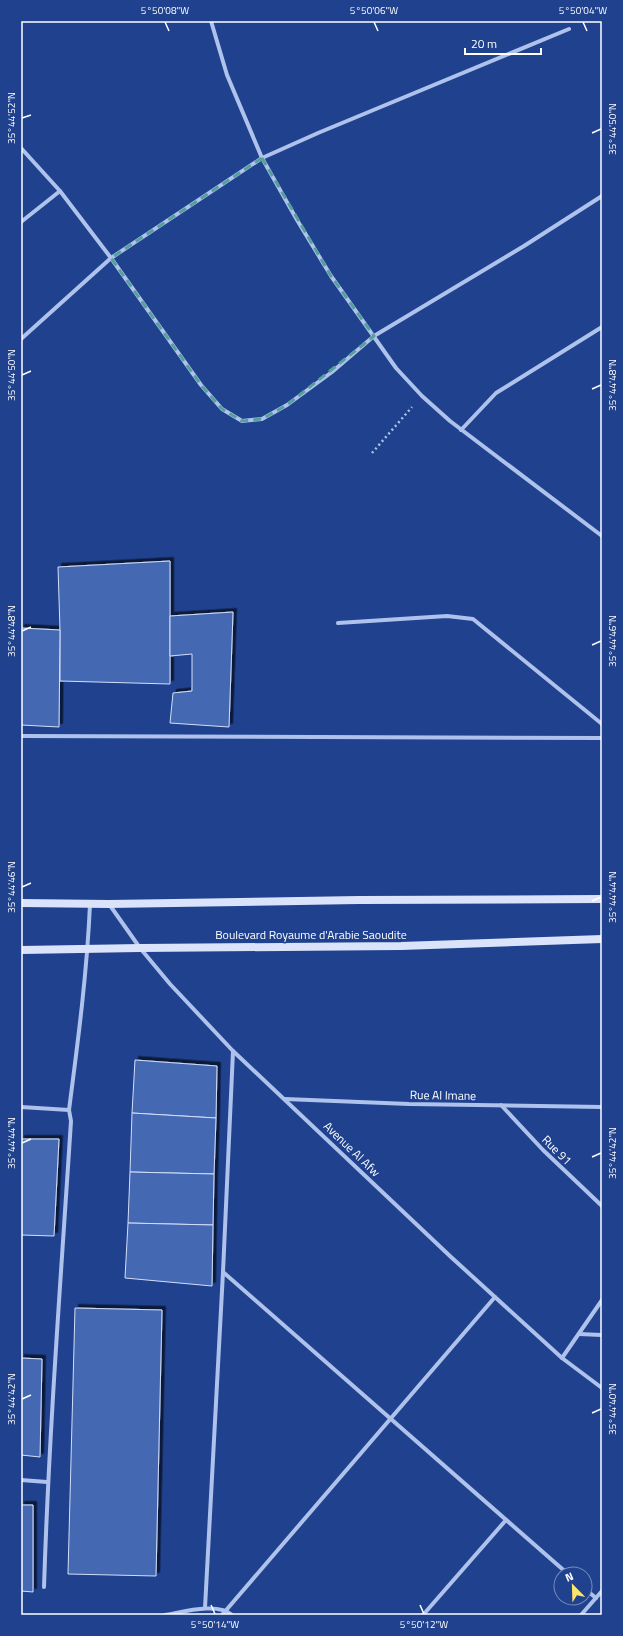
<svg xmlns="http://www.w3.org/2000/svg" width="623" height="1636" font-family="'Titillium Web',sans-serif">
	<defs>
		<filter id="shadow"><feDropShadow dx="3.5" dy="-3.5" stdDeviation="0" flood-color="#0009"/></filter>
	</defs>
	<rect width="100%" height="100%" fill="#1f418e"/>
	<g fill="#4467b3" stroke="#d3dff9" filter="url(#shadow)">
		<polygon points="170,561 170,684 60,681 60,630 58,567"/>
		<polygon points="233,612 229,727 170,723 173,693 192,691 192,654 170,656 170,616"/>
		<polygon points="21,628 60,630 59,727 21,725"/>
		<polygon points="135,1060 217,1066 216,1118 132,1113"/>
		<polygon points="132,1113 216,1118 214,1174 130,1172"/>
		<polygon points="21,1139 59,1139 54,1236 21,1235"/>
		<polygon points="130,1172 214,1174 213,1225 128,1223"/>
		<polygon points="128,1223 213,1225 212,1286 125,1278"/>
		<polygon points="75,1308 162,1310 156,1576 68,1574"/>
		<polygon points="21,1358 42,1359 40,1457 21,1455"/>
		<polygon points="21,1505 33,1505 33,1592 21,1591"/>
	</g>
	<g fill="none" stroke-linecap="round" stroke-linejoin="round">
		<polyline stroke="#aec2ec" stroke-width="2.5" stroke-dasharray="2 3" stroke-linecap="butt" points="372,453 412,407"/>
		<g stroke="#aec2ec" stroke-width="4">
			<polyline points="211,21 227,75 262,158 297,220 331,276 396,368 422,396 450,421 602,536"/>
			<polyline points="21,148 60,191 111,258 201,385 222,409 242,421 262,419 287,405 332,372 374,336 524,246 602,196"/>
			<polyline points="21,222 60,191"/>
			<polyline points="21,339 111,258 262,158 318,133 569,29"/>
			<polyline points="461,430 496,393 602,327"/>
			<polyline points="338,623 447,616 473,619 602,724"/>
			<polyline points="21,736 602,738"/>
			<polyline points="109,904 140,948 170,984 233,1051 451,1257 562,1358 602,1388"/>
			<polyline points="285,1099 409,1104 602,1107"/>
			<polyline points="501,1105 543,1150 602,1206"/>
			<polyline points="21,1107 69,1110"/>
			<polyline points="223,1272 568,1574"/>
			<polyline points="579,1334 602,1335"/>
			<polyline points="562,1358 602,1300"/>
			<polyline points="21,1480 47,1482"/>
			<path d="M 44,1587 C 49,1431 61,1276 71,1121 L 69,1110 C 78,1041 87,973 90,904"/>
			<polyline points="585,1589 596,1598"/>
			<polyline points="205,1608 223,1272 233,1051"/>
			<path d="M 165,1615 C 183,1612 218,1602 232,1615"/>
			<polyline points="222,1615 495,1297"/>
			<polyline points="423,1615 506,1520"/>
			<polyline points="581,1615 602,1591"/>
		</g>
		<g stroke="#dae3f9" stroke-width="8">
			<polyline points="21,903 109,904 359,900 602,899"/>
			<polyline points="21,950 140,948 401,946 602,939"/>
		</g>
	</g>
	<path fill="none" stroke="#579f9a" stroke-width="3" stroke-dasharray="8 5" stroke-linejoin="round" d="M 262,158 L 331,276 L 374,336 L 287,405 L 262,419 L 242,421 L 222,409 L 201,385 L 111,258 Z"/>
	<path fill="none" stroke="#fff" stroke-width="1.5" d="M 165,22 L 169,31M 374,22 L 378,31M 583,22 L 587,31M 22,118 L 31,115M 592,133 L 601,129M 22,375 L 31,371M 592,389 L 601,385M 22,631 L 31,627M 592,645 L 601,641M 22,887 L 31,883M 592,901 L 601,897M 22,1143 L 31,1139M 592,1157 L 601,1153M 22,1399 L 31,1395M 592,1413 L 601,1409M 211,1605 L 215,1614M 420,1605 L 424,1614"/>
	<g text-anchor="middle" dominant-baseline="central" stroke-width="3" stroke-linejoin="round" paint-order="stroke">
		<g font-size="12" fill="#fff" stroke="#1f418e">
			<text x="311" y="934">Boulevard Royaume d'Arabie Saoudite</text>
			<text transform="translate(443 1095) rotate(1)">Rue Al Imane</text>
			<text transform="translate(352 1149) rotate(44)">Avenue Al Afw</text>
			<text transform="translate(557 1150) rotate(45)">Rue 91</text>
		</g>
	</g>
	<rect width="623" height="1636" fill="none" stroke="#1f418e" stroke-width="44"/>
	<g transform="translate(573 1586) rotate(337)"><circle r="19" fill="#1f418e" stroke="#798dbb"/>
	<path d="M0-3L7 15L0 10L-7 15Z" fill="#fae56e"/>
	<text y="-6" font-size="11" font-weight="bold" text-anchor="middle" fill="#ffffff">N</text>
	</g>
	<path d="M465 48v6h76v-6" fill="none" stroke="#ffffff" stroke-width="2"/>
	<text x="471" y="48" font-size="12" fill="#ffffff" stroke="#1f418e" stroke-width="3" paint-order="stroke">20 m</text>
	<rect x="22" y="22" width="579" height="1592" fill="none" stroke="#fff" stroke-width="1.5"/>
	<g font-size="10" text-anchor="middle" fill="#fff">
		<text x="165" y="14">5°50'08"W</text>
		<text x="374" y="14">5°50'06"W</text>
		<text x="583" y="14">5°50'04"W</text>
		<text transform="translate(11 118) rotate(-90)" y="4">35°44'52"N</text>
		<text transform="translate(612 129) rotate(-90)" y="4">35°44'50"N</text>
		<text transform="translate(11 375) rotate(-90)" y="4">35°44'50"N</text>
		<text transform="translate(612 385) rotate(-90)" y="4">35°44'48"N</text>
		<text transform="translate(11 631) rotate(-90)" y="4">35°44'48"N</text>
		<text transform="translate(612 641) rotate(-90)" y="4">35°44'46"N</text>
		<text transform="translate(11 887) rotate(-90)" y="4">35°44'46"N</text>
		<text transform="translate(612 897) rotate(-90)" y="4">35°44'44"N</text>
		<text transform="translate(11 1143) rotate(-90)" y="4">35°44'44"N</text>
		<text transform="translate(612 1153) rotate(-90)" y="4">35°44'42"N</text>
		<text transform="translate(11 1399) rotate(-90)" y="4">35°44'42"N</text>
		<text transform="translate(612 1409) rotate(-90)" y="4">35°44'40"N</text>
		<text x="215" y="1628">5°50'14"W</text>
		<text x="424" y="1628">5°50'12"W</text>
	</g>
</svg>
